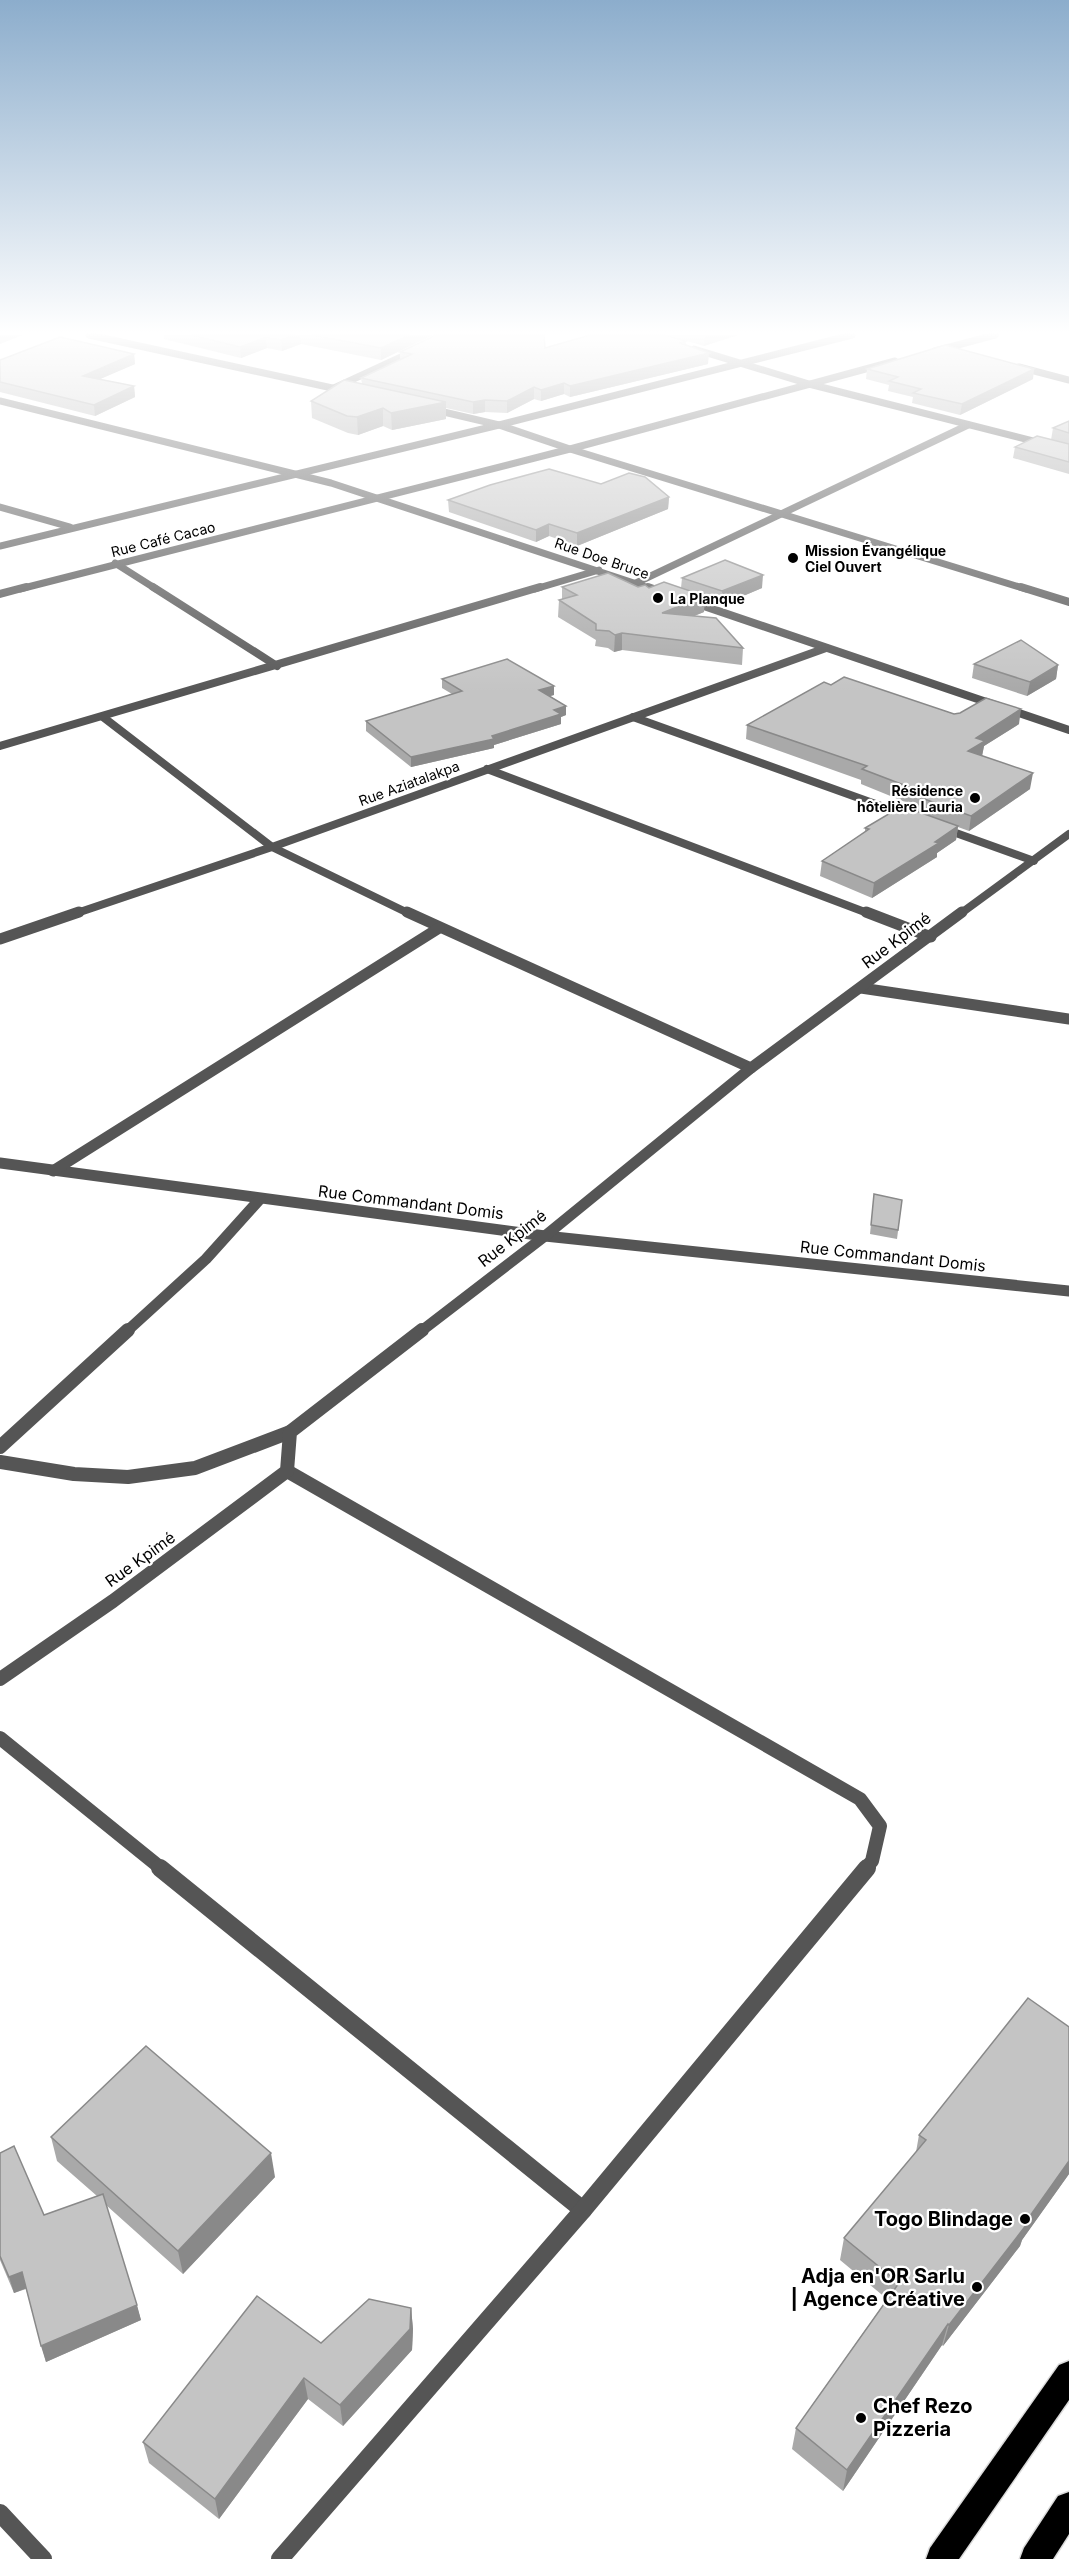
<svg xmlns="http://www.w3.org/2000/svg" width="1069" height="2559" font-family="Inter,sans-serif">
	<rect width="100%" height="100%" fill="#fff"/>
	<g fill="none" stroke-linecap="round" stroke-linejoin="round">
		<defs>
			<g id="highway">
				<polygon points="1069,2361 1069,2400 959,2559 926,2559 930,2548 1059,2365"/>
				<polygon points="1069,2492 1069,2534 1053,2559 1020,2559 1024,2548 1058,2496"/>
			</g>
		</defs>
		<use href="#highway" stroke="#dbdbdb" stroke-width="3"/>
		<g stroke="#555" stroke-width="7">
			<polyline points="89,335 346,391"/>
			<polyline points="694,349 809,384 1069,450"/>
			<polyline points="935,351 995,335"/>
			<polyline points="1019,367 1069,380"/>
			<polyline points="334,388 414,351"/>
			<polyline points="0,401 331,483 652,589"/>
			<polyline points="431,409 499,425 570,449 1026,589"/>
			<polyline points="0,507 70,527"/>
			<polyline points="0,546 499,425 852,335"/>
			<polyline points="115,563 156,589"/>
			<polyline points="636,583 968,425"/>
			<polyline points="20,589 570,449 895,361"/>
			<polyline points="535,589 599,570"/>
		</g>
		<g stroke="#555" stroke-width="8">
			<polyline points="153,587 277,666"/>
			<polyline points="648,587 659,591"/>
			<polyline points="1021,587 1069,602"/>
			<polyline points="0,594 26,587"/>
			<polyline points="689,601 1069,730"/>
			<polyline points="103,717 272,847 410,914"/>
			<polyline points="633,717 909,816"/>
			<polyline points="0,746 540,587"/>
			<polyline points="487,769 870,914"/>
			<polyline points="942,828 1034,861"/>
			<polyline points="74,914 272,847 826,648"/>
			<polyline points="960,914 1069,834"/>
		</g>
		<g stroke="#555" stroke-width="11">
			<polyline points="407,912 751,1068"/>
			<polyline points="866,912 931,937"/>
			<polyline points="0,939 79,912"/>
			<polyline points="861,988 1069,1019"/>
			<polyline points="0,1163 545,1236 1069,1291"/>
			<polyline points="53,1171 439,928"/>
			<polyline points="126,1332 206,1259 260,1199"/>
			<polyline points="420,1332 545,1236 751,1068 962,912"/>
		</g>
		<g stroke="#555" stroke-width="14">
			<polyline points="0,1447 128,1330"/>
			<polyline points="0,1462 74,1474 128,1477 195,1468 290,1432"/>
			<polyline points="287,1471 860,1799 880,1826 872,1861 865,1869"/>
			<polyline points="0,1679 113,1601 287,1471 290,1432 422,1330"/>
			<polyline points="0,1738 162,1869"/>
		</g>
		<g stroke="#555" stroke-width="18">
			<polyline points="160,1868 583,2210"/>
			<polyline points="0,2513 43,2559"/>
			<polyline points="280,2559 583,2210 867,1868"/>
		</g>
		<use href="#highway" fill="#000" fill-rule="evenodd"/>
	</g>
	<g fill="#a9a9a9">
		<polygon points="164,335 433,335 381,360 301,344 282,351 267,348 241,358 164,339"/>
		<polygon points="667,335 738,335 704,346"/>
		<polygon points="686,341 686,345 708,364 570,397 564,394 541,401 534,399 507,413 485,412 473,414 446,408 446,419 392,430 383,426 358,435 348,433 312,418 311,401 362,384 361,378 400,360 400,352 545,348"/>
		<polygon points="134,354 135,364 100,379 134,386 135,397 95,416 0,392 0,360"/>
		<polygon points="867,369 1033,379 960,415 912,403 913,397 888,391 889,385 866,379"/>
		<polygon points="1069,421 1069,474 1013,458 1015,447 1051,440 1053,428"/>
		<polygon points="601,484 669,497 668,509 577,546 549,536 536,542 449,512 448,500"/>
		<polygon points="682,578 762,588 722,605 704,599 704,612 694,616 743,648 742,665 622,650 614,652 608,648 595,646 596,640 558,617 559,600 562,600 562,587 681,588"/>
		<polygon points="974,664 1058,665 1056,679 1027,696 972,678"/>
		<polygon points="442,679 554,686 554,695 550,696 566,706 566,715 561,717 561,724 494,745 494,748 411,767 366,731 366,721 452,694 442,688"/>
		<polygon points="831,685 954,714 1019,724 984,746 982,756 1030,789 969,831 958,827 956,840 937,853 937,857 872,898 820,876 822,861 865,832 865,828 915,810 915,806 861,784 861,780 746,739 747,725"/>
		<polygon points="874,1194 902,1200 897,1239 870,1234"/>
		<polygon points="1069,2027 1069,2174 1022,2240 1020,2246 943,2346 942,2345 843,2491 792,2449 796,2428 887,2299 840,2260 844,2238 916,2152 919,2135"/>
		<polygon points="51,2137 275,2177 183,2274 106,2205 141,2320 46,2362 26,2289 14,2293 0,2260 0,2153 44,2215 97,2196 57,2161"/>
		<polygon points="411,2308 413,2329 412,2350 343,2426 308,2399 219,2519 149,2463 143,2442 321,2343"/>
	</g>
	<g fill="#898989">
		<polygon points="0,335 23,335 0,344"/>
		<polygon points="294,335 300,335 301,344 282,351 281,340"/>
		<polygon points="409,335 433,335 381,360 381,348"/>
		<polygon points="705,335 738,335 704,346"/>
		<polygon points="266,337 267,348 241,358 240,347"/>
		<polygon points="709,353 708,364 570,397 570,386"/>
		<polygon points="134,354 135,364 84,386 83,376"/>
		<polygon points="1034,369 1033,379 960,415 962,404"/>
		<polygon points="564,383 564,394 541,401 541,390"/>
		<polygon points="134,386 135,397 95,416 94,405"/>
		<polygon points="534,387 534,399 507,413 507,401"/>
		<polygon points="485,400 485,412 473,414 473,402"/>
		<polygon points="446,402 446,419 392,430 391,413"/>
		<polygon points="383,408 383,426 358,435 357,417"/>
		<polygon points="669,497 668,509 577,546 577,533"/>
		<polygon points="549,524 549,536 536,542 536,530"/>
		<polygon points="763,575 762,588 722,605 722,591"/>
		<polygon points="705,596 704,612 662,629 662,613"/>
		<polygon points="622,633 622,650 614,652 615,635"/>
		<polygon points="1058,665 1056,679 1027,696 1030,682"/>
		<polygon points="554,686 554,695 539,699 539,690"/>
		<polygon points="566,706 566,715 561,717 561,724 494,745 494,748 411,767 411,757 492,736 554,710"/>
		<polygon points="1021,709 1019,724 984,746 982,756 968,751 976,738"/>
		<polygon points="1033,773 1030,789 969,831 971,816"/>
		<polygon points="958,826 956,840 937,853 937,857 872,898 874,883"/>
		<polygon points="271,2153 275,2177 183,2274 178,2251"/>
		<polygon points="1069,2161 1069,2174 1022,2240 1020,2246 943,2346 949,2325"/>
		<polygon points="22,2272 27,2288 14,2293 9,2277"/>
		<polygon points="137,2305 141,2320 46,2362 41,2346"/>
		<polygon points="411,2308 413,2329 412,2350 343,2426 340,2405"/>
		<polygon points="948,2324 942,2345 843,2491 847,2470"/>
		<polygon points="304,2378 308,2399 219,2519 215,2499"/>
	</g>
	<g fill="#c4c4c4" stroke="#898989" stroke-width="1.5">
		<polygon points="191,335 294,335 281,340 266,337 240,347"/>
		<polygon points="312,335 409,335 381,348"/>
		<polygon points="436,335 544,335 545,348 590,335 665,335 686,341 680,343 709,353 570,386 564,383 541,390 534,387 507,401 485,400 473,402 361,378 412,354 400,352"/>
		<polygon points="60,337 134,354 83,376 134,386 94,405 0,382 0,360"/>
		<polygon points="945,345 1034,369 962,404 913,393 921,389 889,381 898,377 867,369"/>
		<polygon points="344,380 446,402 391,413 383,408 357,417 347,416 311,401"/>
		<polygon points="1069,421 1069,433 1053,428"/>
		<polygon points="1037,436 1069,444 1069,462 1015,447"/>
		<polygon points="549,469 601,484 629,473 645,477 669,497 577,533 549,524 536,530 448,500 490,485"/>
		<polygon points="725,560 763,575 722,591 682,578"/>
		<polygon points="608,573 638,587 645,585 649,588 664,582 705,596 662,613 716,618 743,648 622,633 615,635 609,631 596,630 596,624 559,600 577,595 562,587"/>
		<polygon points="1021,640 1058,665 1030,682 974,664"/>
		<polygon points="507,659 554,686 539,690 566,706 554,710 561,714 492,736 494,739 411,757 366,721 462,691 442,679"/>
		<polygon points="844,677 954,714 960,713 986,698 1021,709 976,738 985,741 968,751 1033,773 971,816 916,796 922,792 862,769 867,766 747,725 824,682 831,685"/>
		<polygon points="902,806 958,826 935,842 939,843 874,883 822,861 869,829 865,828"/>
		<polygon points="874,1194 902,1200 898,1230 871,1225"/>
		<polygon points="1028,1998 1069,2027 1069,2161 1025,2223 1027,2224 949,2325 948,2324 847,2470 796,2428 899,2283 844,2238 926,2140 919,2135"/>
		<polygon points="146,2046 271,2153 178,2251 51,2137"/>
		<polygon points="14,2146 44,2215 103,2194 137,2305 41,2346 22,2272 9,2277 0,2256 0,2153"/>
		<polygon points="257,2296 321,2343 369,2299 411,2308 410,2329 340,2405 304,2378 215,2499 143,2442"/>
	</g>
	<linearGradient id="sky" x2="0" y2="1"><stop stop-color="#8cadcc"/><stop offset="0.48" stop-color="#fff"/><stop offset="1" stop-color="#fff" stop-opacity="0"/></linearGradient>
	<rect width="1069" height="693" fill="url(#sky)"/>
	<g fill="#000" stroke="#fff" stroke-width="2">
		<circle cx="793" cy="558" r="6"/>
		<circle cx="658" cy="598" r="6"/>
		<circle cx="975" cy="798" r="6"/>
		<circle cx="1025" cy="2219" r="6"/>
		<circle cx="977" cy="2287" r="6"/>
		<circle cx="861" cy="2418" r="6"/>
	</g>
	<g text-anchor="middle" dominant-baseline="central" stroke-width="4.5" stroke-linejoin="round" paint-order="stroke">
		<g font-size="14" fill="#000" stroke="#fff">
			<text transform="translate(163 539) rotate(-14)">Rue Café Cacao</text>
			<text transform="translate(602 558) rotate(19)">Rue Doe Bruce</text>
			<text transform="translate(409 783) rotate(-20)">Rue Aziatalakpa</text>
		</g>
		<g font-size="14" font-weight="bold" fill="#000" stroke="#fff" text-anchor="start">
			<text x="805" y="550">Mission Évangélique<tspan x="805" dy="16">Ciel Ouvert</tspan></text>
			<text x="670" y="598">La Planque</text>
			<text x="963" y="790" text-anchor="end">Résidence<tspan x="963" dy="16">hôtelière Lauria</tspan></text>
		</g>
		<g font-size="16" fill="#000" stroke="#fff">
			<text transform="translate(896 940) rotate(-37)">Rue Kpimé</text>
			<text transform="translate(411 1202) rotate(7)">Rue Commandant Domis</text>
			<text transform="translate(512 1238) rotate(-38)">Rue Kpimé</text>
			<text transform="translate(893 1256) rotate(6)">Rue Commandant Domis</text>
			<text transform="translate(140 1559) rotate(-36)">Rue Kpimé</text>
		</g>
		<g font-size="20" font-weight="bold" fill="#000" stroke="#fff" text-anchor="end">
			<text x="1013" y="2219">Togo Blindage</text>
			<text x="965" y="2276">Adja en'OR Sarlu<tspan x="965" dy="23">| Agence Créative</tspan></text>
			<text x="873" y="2406" text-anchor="start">Chef Rezo<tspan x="873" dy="23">Pizzeria</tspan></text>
		</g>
	</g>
</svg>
